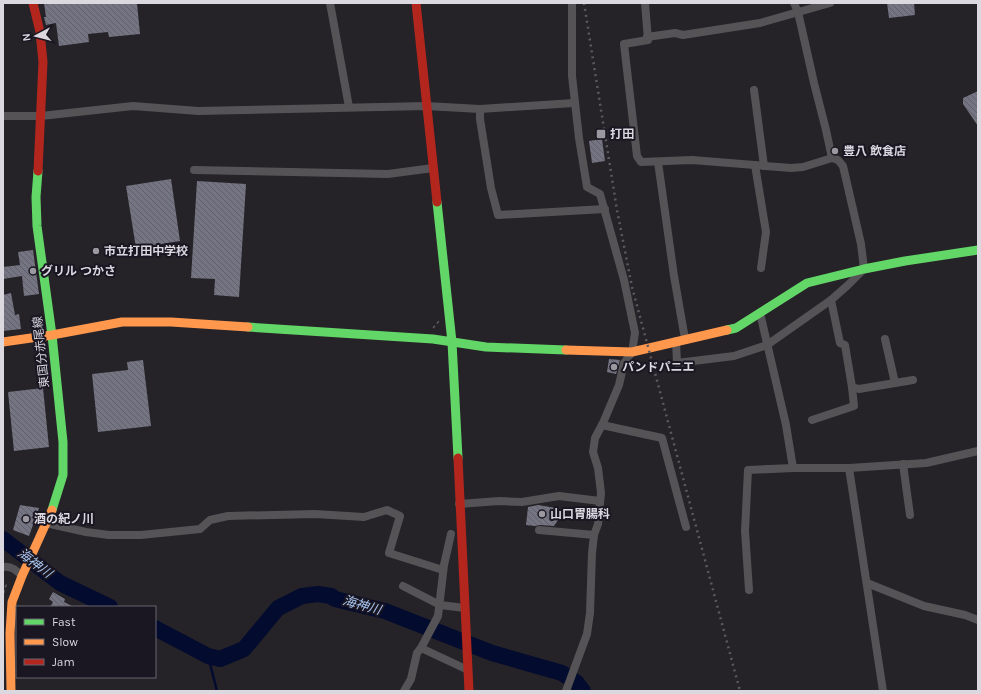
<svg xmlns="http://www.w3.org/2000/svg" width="981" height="694" font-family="Karla,'Noto Sans JP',sans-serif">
	<defs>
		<pattern id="building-back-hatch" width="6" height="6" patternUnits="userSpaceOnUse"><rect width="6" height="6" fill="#747482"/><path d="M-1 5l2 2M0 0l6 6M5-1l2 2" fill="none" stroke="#606069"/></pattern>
	</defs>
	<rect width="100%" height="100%" fill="#252228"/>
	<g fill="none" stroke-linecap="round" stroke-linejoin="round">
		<polyline stroke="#030b2f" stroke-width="2.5" points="208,656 217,691"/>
		<g stroke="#030b2f" stroke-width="16">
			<polyline points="3,539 60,583 110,607"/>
			<polyline points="155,628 208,656 220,659 244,649 278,608 302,596 318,594 331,596 335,599 385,611 492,653 562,673 577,683 583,691"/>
		</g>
	</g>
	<g fill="url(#building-back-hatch)">
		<polygon points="44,3 137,3 140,34 109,37 108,32 88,34 89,42 59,46 56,23 46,25 44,17 46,17"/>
		<polygon points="887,3 914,3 915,15 889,18"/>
		<polygon points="978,91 978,126 963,104 963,98"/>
		<polygon points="602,139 605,161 592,163 589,141"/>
		<polygon points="171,179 180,241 136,248 126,186"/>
		<polygon points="197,181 246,184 239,297 214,295 215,279 191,278"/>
		<polygon points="33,250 39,294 24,296 22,276 3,279 3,267 20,265 18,252"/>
		<polygon points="11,293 15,315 19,314 21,329 3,331 3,295"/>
		<polygon points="609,359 620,360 616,374 607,372"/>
		<polygon points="143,360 151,426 98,432 92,374 128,370 127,362"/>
		<polygon points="43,388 49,447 14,451 8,392"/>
		<polygon points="20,505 39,508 29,536 13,530"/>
		<polygon points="538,505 556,508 558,520 554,526 540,525 535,526 526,525 528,507"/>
		<polygon points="53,592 65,599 64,602 74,607 50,607 53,602 49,599"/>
	</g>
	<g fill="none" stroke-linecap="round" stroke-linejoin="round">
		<g stroke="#5d5b5e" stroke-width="1.5" stroke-dasharray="3 3" stroke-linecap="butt">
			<polyline points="433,328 439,321"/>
			<polyline points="4,593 4,589 8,582"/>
		</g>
		<g stroke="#555355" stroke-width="8">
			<polyline points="330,3 349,107"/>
			<polyline points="645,3 648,40 624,44 637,156 641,162 692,160 791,168 803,167 832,158 838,160 843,166 861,244 864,269 848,285 831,300 840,343 845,345 852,387 859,389 913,380"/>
			<polyline points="794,3 798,12 814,83 826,130 832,158"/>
			<polyline points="647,37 675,33 683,35 760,23 830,3"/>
			<polyline points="754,90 764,166"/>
			<polyline points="480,109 480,119 491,188 498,215 605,209"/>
			<polyline points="3,116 41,116 133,106 198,111 426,106 480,109 574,103"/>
			<polyline points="658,162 674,276 685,339"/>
			<polyline points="755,165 766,232 761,268"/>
			<polyline points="194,170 388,174 433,168"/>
			<polyline points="760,313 786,425 793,468 849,468 926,463 978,451"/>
			<polyline points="885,339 895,383"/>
			<polyline points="676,341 677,363 734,356 767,345 831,300"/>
			<polyline points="812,420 854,406 852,387"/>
			<polyline points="602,425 662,438 686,527"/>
			<polyline points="903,464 910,515"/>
			<polyline points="849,468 883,691"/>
			<polyline points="459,504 499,501 522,502 559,496 600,501"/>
			<polyline points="46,523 86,532 109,535 141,535 200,529 210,520 228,516 315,514 364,517 387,510 400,516 389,553 443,570"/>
			<polyline points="539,530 594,535"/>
			<polyline points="451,534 444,565 438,616 421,648 468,670"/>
			<path d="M 3,567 C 12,566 16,570 22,576"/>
			<polyline points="867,583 924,606 965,615 978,620"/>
			<polyline points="403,586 440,605 465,608"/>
			<polyline points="749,590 745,531 748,470 793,468"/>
			<polyline points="404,691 411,679 417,653 421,648"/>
			<polyline points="566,691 587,634 590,613 592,553 594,535 598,524 601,493 598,468 593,452 595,438 603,423 619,385 624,363 632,352 635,333 624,280 600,194 587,187 579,138 572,76 572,3"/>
		</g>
		<g stroke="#63d668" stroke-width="9">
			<polyline points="38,171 36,197 37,226 52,335 63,442 63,475 52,510"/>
			<polyline points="437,202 452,342 458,458"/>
			<polyline points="248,327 433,339 486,347 566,350"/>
			<polyline points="727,330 736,328 807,283 864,269 905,261 978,250"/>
		</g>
		<g stroke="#ff974d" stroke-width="9">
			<polyline points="3,342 52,335 122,322 171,322 248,327"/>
			<polyline points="566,350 632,352 727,330"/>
			<polyline points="11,691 10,633 12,602 22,576 52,510"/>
		</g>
		<g stroke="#b3261e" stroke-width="9">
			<polyline points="33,3 40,32 43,62 38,171"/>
			<polyline points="416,3 437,202"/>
			<polyline points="458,458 469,691"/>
		</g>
		<polyline stroke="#5c5a5e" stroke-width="2.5" stroke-dasharray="2 4" stroke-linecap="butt" points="584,3 617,210 632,287 740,691"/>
	</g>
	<g fill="#9b98a0" stroke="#1a1622" stroke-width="1.5">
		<rect x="596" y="129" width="10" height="10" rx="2"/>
		<circle cx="835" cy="151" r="4"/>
		<circle cx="96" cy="251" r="4"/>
		<circle cx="33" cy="271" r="4"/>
		<circle cx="614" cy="367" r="4"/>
		<circle cx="542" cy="514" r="4"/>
		<circle cx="26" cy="519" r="4"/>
	</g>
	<g text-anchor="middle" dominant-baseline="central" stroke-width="4" stroke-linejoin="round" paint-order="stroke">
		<g font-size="12" font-weight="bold" fill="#dbd8e0" stroke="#1a1622" text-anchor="start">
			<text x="610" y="134">打田</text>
			<text x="843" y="151">豊八 飲食店</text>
			<text x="104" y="251">市立打田中学校</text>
			<text x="41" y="271">グリル つかさ</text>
			<text x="622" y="367">パンドパニエ</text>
			<text x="550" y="514">山口胃腸科</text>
			<text x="34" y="519">酒の紀ノ川</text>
		</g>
		<g font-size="12" fill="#dbd8e0" stroke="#1a1622">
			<text transform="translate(41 352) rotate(-96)">東国分赤尾線</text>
		</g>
		<g font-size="13" font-style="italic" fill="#aac7f1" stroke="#1a1622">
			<text transform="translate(35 563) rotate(37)">海神川</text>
			<text transform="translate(362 605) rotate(16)">海神川</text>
		</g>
	</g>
	<rect width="981" height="694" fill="none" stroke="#dbd8e0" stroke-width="8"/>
	<rect x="16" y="606" width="140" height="72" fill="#1a1622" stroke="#67646e"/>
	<rect x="24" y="619" width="20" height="6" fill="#63d668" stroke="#67646e"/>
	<text x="52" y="626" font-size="12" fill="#dbd8e0">Fast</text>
	<rect x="24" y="639" width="20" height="6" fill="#ff974d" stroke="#67646e"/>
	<text x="52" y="646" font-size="12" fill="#dbd8e0">Slow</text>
	<rect x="24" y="659" width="20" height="6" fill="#b3261e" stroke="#67646e"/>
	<text x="52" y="666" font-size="12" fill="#dbd8e0">Jam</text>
	<g transform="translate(36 36) rotate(263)" stroke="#1a1622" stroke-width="3" paint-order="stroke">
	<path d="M0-3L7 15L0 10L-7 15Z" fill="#dbd8e0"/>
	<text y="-6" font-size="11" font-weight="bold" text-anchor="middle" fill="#dbd8e0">N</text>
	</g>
</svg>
